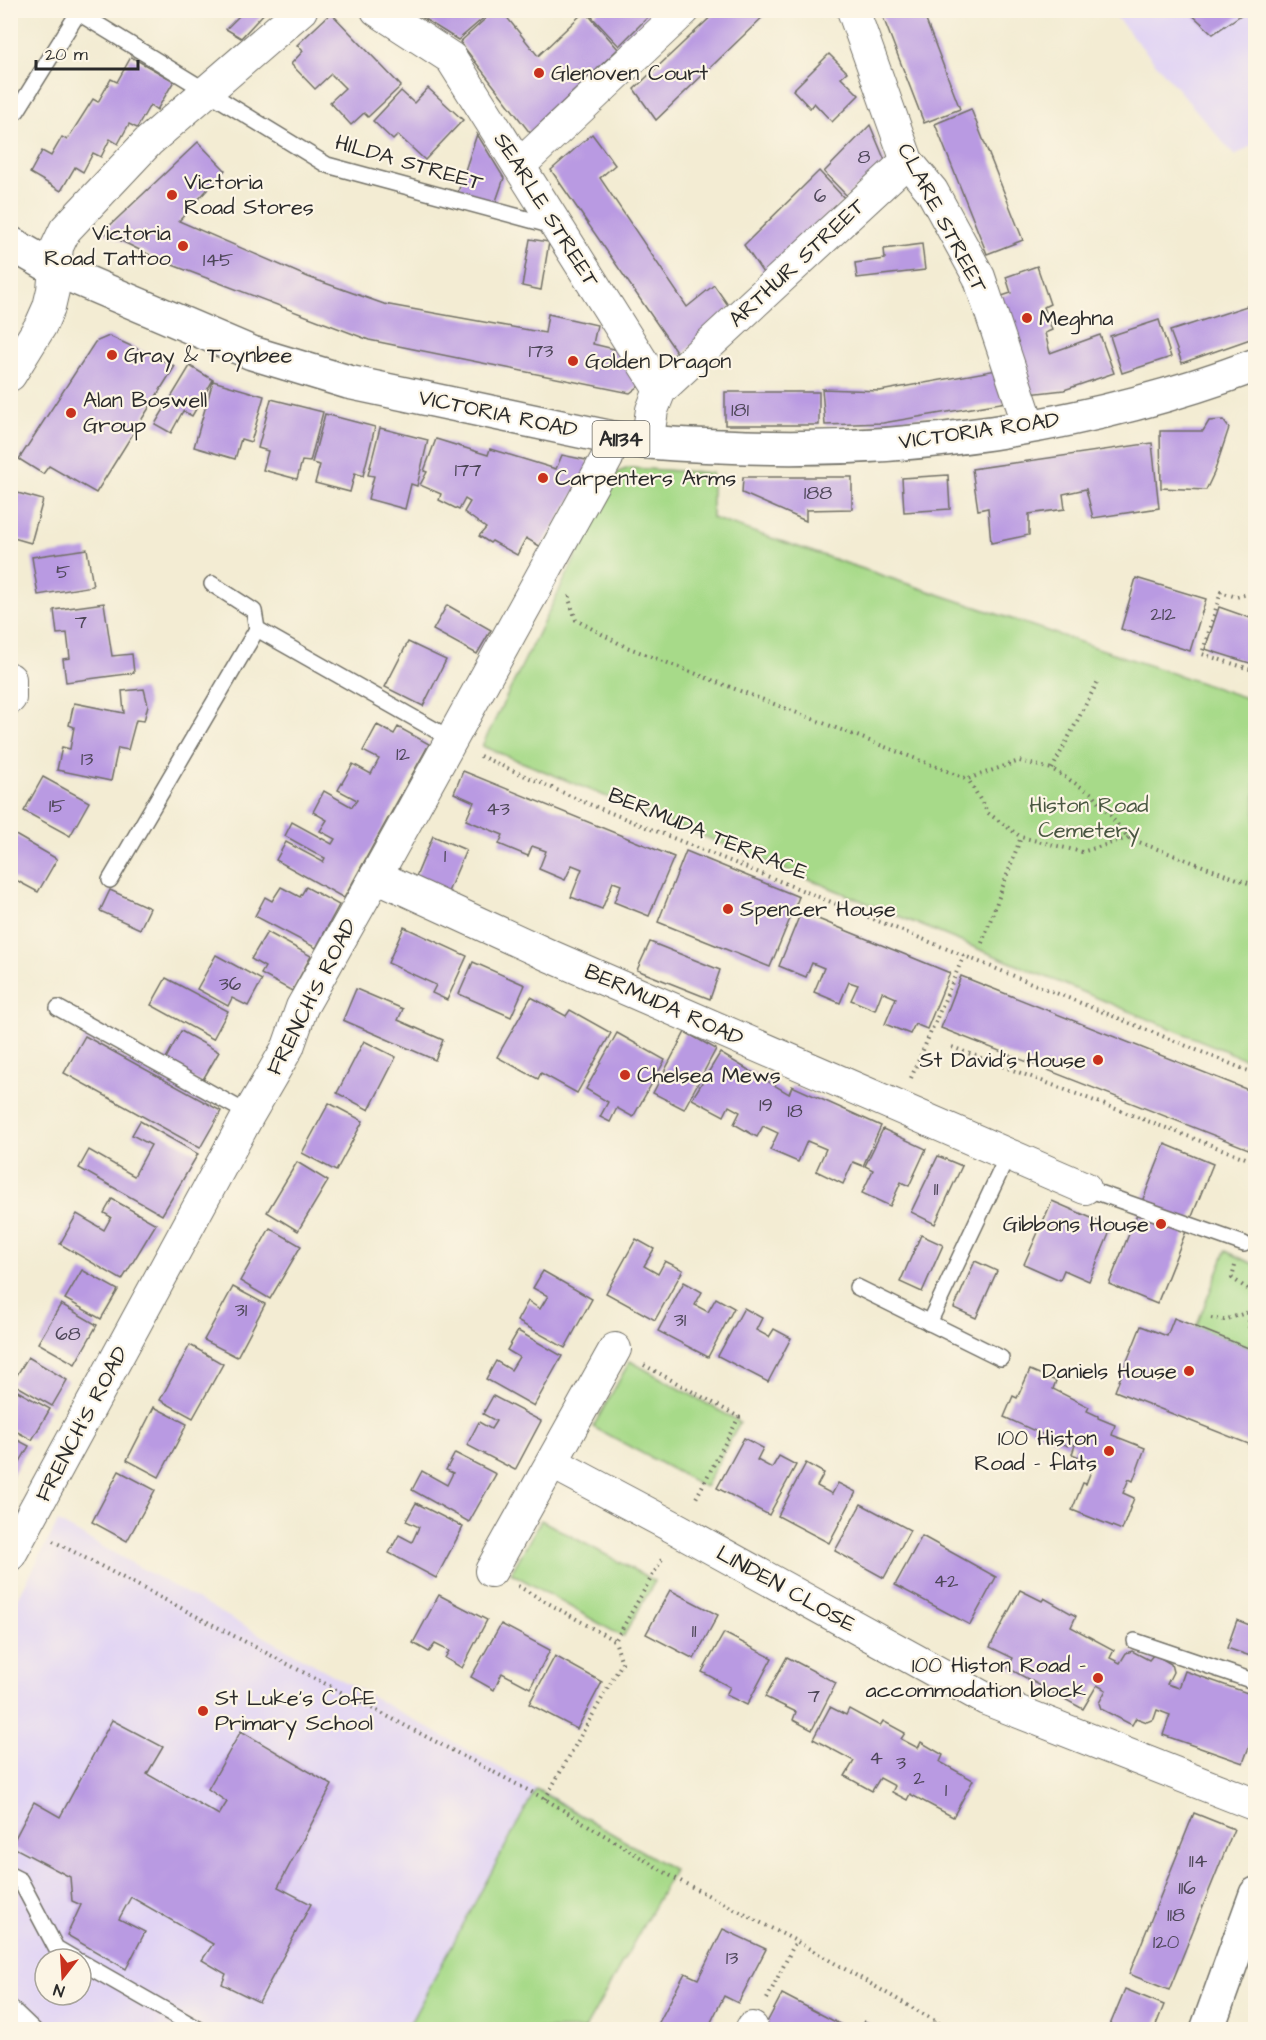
<svg xmlns="http://www.w3.org/2000/svg" width="1266" height="2040" font-family="'Architects Daughter',sans-serif">
	<rect width="100%" height="100%" fill="#fcf5e5"/>
	<filter id="ink" filterUnits="userSpaceOnUse"><feTurbulence type="fractalNoise" baseFrequency=".0167" numOctaves="2"/><feDisplacementMap in="SourceGraphic" scale="12" xChannelSelector="R" yChannelSelector="G"/><feConvolveMatrix kernelMatrix="1 2 1 2 8 2 1 2 1" color-interpolation-filters="sRGB"/></filter>
	<filter id="wash" filterUnits="userSpaceOnUse"><feTurbulence type="fractalNoise" baseFrequency=".008" numOctaves="4" result="noise"/><feDisplacementMap in="SourceGraphic" scale="24" xChannelSelector="R" yChannelSelector="G"/><feGaussianBlur stdDeviation="1.35" result="paint"/><feColorMatrix in="noise" values="0 0 0 0 0 0 0 0 0 0 0 0 0 0 0 0 0 1.4 0 .05"/><feComposite in="paint" operator="in"/></filter>
	<g filter="url(#wash)">
		<rect width="100%" height="100%" fill="#f3ecd3"/>
		<g fill="#e1d4f4" fill-rule="evenodd">
			<polygon points="1111,11 1255,11 1255,143 1235,156"/>
			<path d="M 58,1522 L 547,1794 L 674,1870 L 585,2029 L 11,2030 L 11,1611 ZM 45,1959 L 81,1959 L 81,1995 L 45,1995 Z"/>
		</g>
		<g fill="#a7da89" stroke="#69825a" stroke-width="1.5">
			<polygon points="629,468 712,473 712,518 1255,701 1255,1063 811,880 482,746 618,472"/>
			<polygon points="1226,1251 1255,1265 1255,1351 1196,1327"/>
			<polygon points="630,1361 740,1422 705,1487 593,1427"/>
			<polygon points="541,1520 655,1581 623,1637 511,1573"/>
			<polygon points="536,1789 674,1870 671,1876 585,2029 407,2029"/>
		</g>
		<g id="blocks">
			<g fill="#b99ae2">
				<polygon points="239,10 267,10 241,38 226,29 242,13"/>
				<polygon points="410,10 483,10 488,14 458,40"/>
				<polygon points="495,10 501,10 538,56 585,11 618,49 530,133 460,42"/>
				<polygon points="599,10 655,10 619,46 592,17"/>
				<polygon points="718,10 770,10 656,120 634,89"/>
				<polygon points="886,10 922,10 960,109 924,123 881,12"/>
				<polygon points="1187,10 1248,10 1213,34"/>
				<polygon points="331,13 401,86 368,117 364,113 351,125 330,102 345,88 331,74 315,89 291,64 303,51 297,45"/>
				<polygon points="829,54 847,72 841,77 859,95 832,122 814,103 810,108 793,90"/>
				<polygon points="131,57 174,81 157,110 150,105 137,128 129,124 118,144 110,139 101,157 93,153 83,172 75,167 61,191 30,173 42,151 51,156 62,137 67,140 93,99 98,102 111,79 117,82"/>
				<polygon points="428,88 463,120 425,160 398,135 393,140 373,121 401,91 414,103"/>
				<polygon points="971,109 1023,240 987,254 935,124"/>
				<polygon points="870,125 886,163 847,196 824,172"/>
				<polygon points="477,134 504,178 495,204 458,192"/>
				<polygon points="592,134 615,165 600,178 687,307 714,285 730,308 680,357 551,170"/>
				<polygon points="198,142 225,170 179,221 308,277 384,304 545,333 548,314 597,325 593,344 622,351 643,383 630,393 369,340 162,261 103,232"/>
				<polygon points="819,171 845,199 765,276 744,245"/>
				<polygon points="530,239 549,242 541,290 522,286"/>
				<polygon points="922,244 925,270 857,278 855,263 885,259 884,249"/>
				<polygon points="1037,266 1050,304 1044,307 1052,330 1045,333 1050,353 1100,335 1114,373 1064,390 1029,394 999,297 1011,293 1006,277"/>
				<polygon points="1256,303 1256,337 1182,363 1170,331"/>
				<polygon points="1159,320 1171,357 1122,373 1110,336"/>
				<polygon points="109,336 175,366 96,493 49,466 43,474 19,459 95,342"/>
				<polygon points="190,366 213,380 192,416 183,411 171,433 155,424"/>
				<polygon points="1002,369 1007,402 883,423 825,425 822,389 880,391"/>
				<polygon points="213,381 264,396 251,442 241,439 235,459 194,447"/>
				<rect x="725" y="392" width="94" height="33"/>
				<polygon points="271,399 323,412 310,462 302,461 297,479 263,470 268,451 258,448"/>
				<polygon points="325,414 375,427 363,476 355,473 350,492 315,483 320,465 312,463"/>
				<polygon points="1223,420 1229,428 1214,473 1206,490 1161,488 1160,431 1203,431 1209,421"/>
				<polygon points="380,428 428,440 417,486 411,484 405,509 368,499 374,476 368,475"/>
				<polygon points="436,439 488,455 490,449 556,469 562,455 586,460 590,468 541,547 526,538 517,555 492,541 490,543 479,536 486,528 464,512 470,502 465,499 459,510 439,500 441,494 420,485 427,472 424,471"/>
				<polygon points="1152,443 1159,508 1093,518 1086,489 1063,494 1065,509 1029,514 1029,535 991,543 988,508 978,510 972,469"/>
				<polygon points="948,475 950,509 904,512 902,478"/>
				<polygon points="743,477 852,477 852,509 806,510 806,521 742,493"/>
				<polygon points="14,492 43,500 31,543 10,537 10,503"/>
				<polygon points="87,549 93,586 38,595 32,557"/>
				<polygon points="1136,578 1206,599 1190,651 1121,629"/>
				<polygon points="104,603 112,656 132,654 134,673 66,682 63,659 70,658 67,633 57,634 54,610"/>
				<polygon points="447,605 491,630 477,654 433,630"/>
				<polygon points="1219,607 1256,620 1256,665 1205,649"/>
				<polygon points="408,642 446,660 423,706 385,687"/>
				<polygon points="144,689 148,705 144,721 136,720 128,750 118,748 111,781 57,770 62,747 70,749 74,727 69,725 74,703 124,713 122,691"/>
				<polygon points="377,725 394,734 398,727 429,744 344,898 276,860 286,842 323,862 325,858 285,836 292,822 332,844 335,839 320,831 327,820 313,812 324,791 352,807 357,800 338,790 353,764 371,774 379,759 363,751"/>
				<polygon points="463,771 674,857 649,916 614,902 621,885 613,882 602,909 571,897 582,869 572,865 565,880 539,869 546,851 532,846 528,856 499,844 503,835 466,820 474,802 454,793"/>
				<polygon points="43,777 89,802 70,836 24,811"/>
				<polygon points="12,833 57,859 38,892 10,877"/>
				<polygon points="433,836 466,850 445,899 413,884"/>
				<polygon points="686,851 799,897 770,967 658,922"/>
				<polygon points="281,887 300,897 306,887 339,905 316,948 255,916 265,897 272,901"/>
				<polygon points="110,890 150,908 140,929 100,911"/>
				<polygon points="801,912 950,973 927,1029 915,1024 910,1034 885,1024 896,998 882,992 875,1010 851,1000 858,985 849,982 840,1003 814,992 824,968 812,963 806,977 779,966"/>
				<polygon points="404,927 467,956 447,1000 432,993 436,985 388,963"/>
				<polygon points="267,932 311,956 292,991 261,974 265,967 251,959"/>
				<polygon points="650,942 720,970 710,999 637,970"/>
				<polygon points="216,955 262,980 248,1006 232,998 228,1006 197,989"/>
				<polygon points="473,962 525,985 511,1017 459,994"/>
				<polygon points="961,976 1256,1093 1256,1152 941,1028"/>
				<polygon points="166,978 228,1011 213,1039 151,1005"/>
				<polygon points="356,989 403,1009 398,1020 443,1040 435,1060 343,1020"/>
				<polygon points="531,997 566,1016 570,1010 611,1033 577,1093 541,1073 538,1079 497,1057"/>
				<polygon points="181,1031 219,1052 201,1083 164,1062"/>
				<polygon points="685,1032 716,1049 684,1109 653,1093"/>
				<polygon points="617,1033 665,1060 633,1117 617,1108 610,1122 600,1117 608,1102 586,1089"/>
				<polygon points="85,1036 221,1111 200,1148 64,1073"/>
				<polygon points="364,1041 396,1057 369,1110 337,1093"/>
				<polygon points="720,1053 789,1094 792,1086 881,1126 863,1166 853,1162 843,1184 816,1171 826,1149 807,1141 798,1162 770,1150 778,1133 763,1126 757,1137 734,1124 740,1112 729,1106 724,1116 692,1099"/>
				<polygon points="329,1103 363,1121 336,1171 302,1153"/>
				<polygon points="140,1121 198,1154 162,1215 79,1168 89,1150 134,1176 151,1145 132,1135"/>
				<polygon points="883,1129 926,1149 909,1186 901,1182 890,1206 862,1193 873,1170 865,1166"/>
				<polygon points="1165,1144 1213,1164 1157,1304 1109,1284"/>
				<polygon points="938,1156 962,1166 935,1224 911,1212"/>
				<polygon points="297,1162 328,1181 298,1231 267,1212"/>
				<polygon points="112,1199 156,1224 122,1280 60,1244 77,1214 104,1230 111,1217 104,1213"/>
				<polygon points="1052,1201 1112,1227 1089,1281 1064,1270 1060,1280 1024,1264"/>
				<polygon points="270,1228 301,1246 270,1299 240,1281"/>
				<polygon points="921,1235 943,1245 922,1292 900,1282"/>
				<polygon points="636,1239 654,1249 644,1266 658,1274 665,1261 683,1270 655,1320 606,1293"/>
				<polygon points="975,1261 997,1271 976,1318 954,1308"/>
				<polygon points="82,1270 118,1290 101,1319 65,1299"/>
				<polygon points="543,1271 592,1299 565,1348 517,1321 528,1301 540,1309 548,1296 533,1288"/>
				<polygon points="684,1282 702,1292 695,1305 708,1312 716,1298 734,1308 708,1357 658,1331"/>
				<polygon points="233,1287 265,1304 237,1357 204,1340"/>
				<polygon points="61,1304 97,1325 75,1364 38,1343"/>
				<polygon points="744,1308 762,1318 756,1330 769,1337 774,1329 791,1338 768,1382 718,1356"/>
				<polygon points="1174,1318 1256,1351 1256,1447 1115,1391 1141,1326 1167,1336"/>
				<polygon points="518,1331 562,1356 534,1406 486,1379 496,1361 511,1370 519,1357 507,1350"/>
				<polygon points="190,1345 223,1364 193,1418 160,1400"/>
				<polygon points="28,1357 67,1380 52,1406 12,1383"/>
				<polygon points="1030,1370 1056,1381 1053,1389 1089,1407 1087,1411 1098,1416 1098,1418 1115,1425 1112,1435 1145,1448 1133,1481 1129,1479 1123,1493 1134,1498 1122,1530 1072,1510 1083,1483 1086,1484 1094,1463 1072,1454 1075,1445 1069,1442 1068,1446 1004,1417 1013,1396 1017,1398"/>
				<polygon points="10,1387 50,1409 32,1440 10,1428"/>
				<polygon points="493,1396 541,1421 515,1470 467,1445 479,1422 491,1429 496,1421 483,1414"/>
				<polygon points="154,1407 187,1424 159,1477 127,1460"/>
				<polygon points="10,1436 29,1446 10,1479"/>
				<polygon points="744,1438 763,1448 757,1460 772,1468 779,1456 796,1465 769,1515 717,1488"/>
				<polygon points="455,1453 496,1474 469,1522 412,1490 422,1471 447,1485 453,1473 446,1470"/>
				<polygon points="806,1463 824,1473 817,1486 832,1494 838,1483 856,1492 829,1543 778,1516"/>
				<polygon points="119,1471 155,1490 127,1541 92,1522"/>
				<polygon points="416,1503 463,1527 436,1578 389,1553 399,1535 412,1542 419,1527 406,1521"/>
				<polygon points="861,1504 910,1530 884,1578 835,1551"/>
				<polygon points="922,1536 996,1577 970,1625 895,1585"/>
				<polygon points="670,1590 718,1615 694,1659 646,1634"/>
				<polygon points="1020,1590 1042,1601 1044,1598 1076,1616 1071,1627 1114,1650 1110,1658 1120,1663 1126,1653 1132,1651 1149,1660 1154,1654 1171,1664 1173,1672 1167,1684 1179,1688 1185,1671 1256,1696 1256,1728 1243,1763 1163,1735 1170,1715 1157,1710 1154,1719 1147,1722 1136,1718 1132,1725 1101,1709 1099,1703 1106,1690 1097,1685 1083,1709 1008,1668 1013,1658 990,1647"/>
				<polygon points="439,1595 487,1620 462,1668 445,1658 449,1651 435,1644 429,1652 413,1643"/>
				<polygon points="1256,1616 1256,1658 1227,1648 1237,1620 1252,1626"/>
				<polygon points="501,1624 550,1650 530,1688 502,1673 494,1690 471,1677"/>
				<polygon points="724,1633 772,1658 747,1705 726,1695 730,1687 702,1672"/>
				<polygon points="555,1656 602,1682 577,1729 529,1704"/>
				<polygon points="787,1657 836,1683 812,1730 793,1720 796,1712 765,1697"/>
				<polygon points="830,1707 846,1715 849,1709 880,1726 883,1721 905,1733 901,1739 918,1748 921,1742 943,1755 940,1762 973,1780 953,1817 910,1794 907,1800 892,1792 895,1786 880,1778 872,1791 845,1776 854,1761 813,1739"/>
				<polygon points="112,1720 163,1747 147,1774 219,1815 227,1802 208,1789 241,1731 332,1785 278,1887 311,1904 259,2002 222,1984 226,1974 202,1960 213,1944 131,1897 119,1919 145,1932 126,1969 67,1935 81,1905 72,1901 70,1877 11,1846 34,1802 60,1817"/>
				<polygon points="1194,1813 1234,1829 1169,1990 1129,1974"/>
				<polygon points="723,1929 766,1949 738,2003 724,1996 707,2030 655,2030 685,1973 698,1979"/>
				<polygon points="1125,1989 1164,2005 1154,2030 1108,2030"/>
				<polygon points="782,1994 851,2030 763,2030"/>
				<polygon points="864,2021 883,2030 860,2030"/>
			</g>
		</g>
	</g>
	<g filter="url(#ink)">
		<use href="#blocks" fill-opacity="0" stroke="#716f66" stroke-width="1.5"/>
		<g fill="none" stroke-linecap="round" stroke-linejoin="round">
			<defs>
				<g id="lane">
					<polyline points="74,10 327,165 553,226"/>
					<polyline points="17,111 78,13"/>
					<polyline points="212,584 254,611 257,629"/>
					<polyline points="110,880 257,629 451,739"/>
					<polyline points="58,1008 249,1114"/>
					<polyline points="1085,1188 1244,1244"/>
					<polyline points="857,1287 1001,1358"/>
					<polyline points="929,1323 1008,1155"/>
					<polyline points="1135,1641 1256,1682"/>
					<polyline points="10,1875 20,1880 56,1948 75,1959"/>
					<polyline points="81,1962 200,2030"/>
					<polyline points="10,2007 34,2030"/>
				</g>
				<g id="street">
					<polyline points="377,10 451,58 660,390 652,410 647,443"/>
					<polyline points="853,10 907,161 932,191 979,277 1029,426"/>
					<polyline points="519,166 684,10"/>
					<polyline points="10,375 41,325 49,307 53,290 57,247 65,230 148,142 301,10"/>
					<polyline points="660,390 907,161"/>
					<polyline points="10,679 10,698"/>
					<polyline points="376,876 548,955 1085,1188"/>
					<polyline points="553,1463 679,1530 986,1699 1256,1805"/>
					<polyline points="10,1555 249,1114 288,1047 302,1007 376,876 607,458 613,438"/>
					<polyline points="491,1571 615,1349"/>
					<polyline points="751,2030 752,2028"/>
				</g>
				<polyline id="secondary" points="1207,2030 1256,1894"/>
				<path id="primary" d="M 10,243 L 55,269 L 252,353 L 348,382 L 613,438 C 649,443 685,445 721,446 C 901,455 1086,429 1256,365"/>
			</defs>
			<use href="#lane" stroke="#716f66" stroke-width="18"/>
			<use href="#street" stroke="#716f66" stroke-width="34"/>
			<use href="#secondary" stroke="#716f66" stroke-width="36"/>
			<use href="#primary" stroke="#716f66" stroke-width="36"/>
			<g stroke="#716f66" stroke-width="4" stroke-dasharray="1.5 4.5" stroke-linecap="butt">
				<polyline points="1256,592 1236,597 1221,592 1202,654 1256,671"/>
				<polyline points="570,596 569,599 576,620 624,646 968,779"/>
				<polyline points="480,756 584,802 1256,1074"/>
				<polyline points="1052,769 1098,681"/>
				<polyline points="1128,838 1082,852 1021,837 988,813 968,779 1019,761 1052,769 1094,795 1128,838 1256,886"/>
				<polyline points="982,943 1021,837"/>
				<polyline points="952,1047 1256,1162"/>
				<polyline points="911,1078 964,955"/>
				<polyline points="1252,1223 1256,1214"/>
				<polyline points="1235,1266 1232,1278 1256,1295"/>
				<path d="M 1256,1304 C 1247,1316 1246,1329 1256,1342"/>
				<polyline points="1211,1318 1224,1320 1249,1312"/>
				<polyline points="644,1365 739,1417 695,1500"/>
				<polyline points="53,1541 545,1799 671,1876 796,1941 951,2030"/>
				<polyline points="518,1586 615,1641 662,1559"/>
				<polyline points="545,1799 622,1663 615,1641"/>
				<polyline points="767,1999 796,1941"/>
				<polyline points="927,2030 936,2021"/>
			</g>
			<use href="#lane" stroke="#fff" stroke-width="15"/>
			<use href="#street" stroke="#fff" stroke-width="32"/>
			<use href="#secondary" stroke="#fff" stroke-width="33"/>
			<use href="#primary" stroke="#fff" stroke-width="33"/>
		</g>
	</g>
	<g fill="#c8321e" stroke="#fcf5e5" stroke-width="2">
		<circle cx="539" cy="73" r="6"/>
		<circle cx="172" cy="195" r="6"/>
		<circle cx="183" cy="246" r="6"/>
		<circle cx="1027" cy="318" r="6"/>
		<circle cx="112" cy="355" r="6"/>
		<circle cx="573" cy="361" r="6"/>
		<circle cx="71" cy="413" r="6"/>
		<circle cx="543" cy="478" r="6"/>
		<circle cx="728" cy="909" r="6"/>
		<circle cx="1098" cy="1060" r="6"/>
		<circle cx="625" cy="1075" r="6"/>
		<circle cx="1161" cy="1224" r="6"/>
		<circle cx="1189" cy="1371" r="6"/>
		<circle cx="1109" cy="1451" r="6"/>
		<circle cx="1098" cy="1678" r="6"/>
		<circle cx="203" cy="1711" r="6"/>
	</g>
	<g text-anchor="middle" dominant-baseline="central" stroke-width="4.5" stroke-linejoin="round" paint-order="stroke">
		<g font-size="20" fill="#4e4759">
			<text x="864" y="157">8</text>
			<text x="820" y="196">6</text>
			<text x="218" y="260">145</text>
			<text x="541" y="351">173</text>
			<text x="740" y="410">181</text>
			<text x="468" y="470">177</text>
			<text x="818" y="493">188</text>
			<text x="63" y="572">5</text>
			<text x="1163" y="614">212</text>
			<text x="81" y="622">7</text>
			<text x="403" y="754">12</text>
			<text x="87" y="759">13</text>
			<text x="57" y="806">15</text>
			<text x="498" y="809">43</text>
			<text x="445" y="856">1</text>
			<text x="230" y="984">36</text>
			<text x="766" y="1105">19</text>
			<text x="795" y="1111">18</text>
			<text x="936" y="1189">11</text>
			<text x="241" y="1310">31</text>
			<text x="680" y="1320">31</text>
			<text x="68" y="1334">68</text>
			<text x="946" y="1581">42</text>
			<text x="694" y="1631">11</text>
			<text x="814" y="1696">7</text>
			<text x="876" y="1758">4</text>
			<text x="901" y="1763">3</text>
			<text x="919" y="1778">2</text>
			<text x="946" y="1790">1</text>
			<text x="1198" y="1861">114</text>
			<text x="1187" y="1888">116</text>
			<text x="1176" y="1915">118</text>
			<text x="1166" y="1942">120</text>
			<text x="732" y="1958">13</text>
		</g>
		<rect fill="#fcf5e5" stroke="#6a6863" stroke-width="1.5" x="592.5" y="421" width="57" height="36" rx="4.5"/>
		<g font-size="21" font-weight="bold" fill="#2b2b2b">
			<text x="621" y="439">A1134</text>
		</g>
		<g font-size="22" fill="#2b2b2b" stroke="#fcf5e5" text-anchor="start">
			<text x="551" y="73">Glenoven Court</text>
			<text x="184" y="182">Victoria<tspan x="184" dy="25">Road Stores</tspan></text>
			<text x="171" y="233" text-anchor="end">Victoria<tspan x="171" dy="25">Road Tattoo</tspan></text>
			<text x="1039" y="318">Meghna</text>
			<text x="124" y="355">Gray &amp; Toynbee</text>
			<text x="585" y="361">Golden Dragon</text>
			<text x="83" y="400">Alan Boswell<tspan x="83" dy="25">Group</tspan></text>
			<text x="555" y="478">Carpenters Arms</text>
			<text x="740" y="909">Spencer House</text>
			<text x="1086" y="1060" text-anchor="end">St David's House</text>
			<text x="637" y="1075">Chelsea Mews</text>
			<text x="1149" y="1224" text-anchor="end">Gibbons House</text>
			<text x="1177" y="1371" text-anchor="end">Daniels House</text>
			<text x="1097" y="1438" text-anchor="end">100 Histon<tspan x="1097" dy="25">Road - flats</tspan></text>
			<text x="1086" y="1665" text-anchor="end">100 Histon Road -<tspan x="1086" dy="25">accommodation block</tspan></text>
			<text x="215" y="1698">St Luke's CofE<tspan x="215" dy="25">Primary School</tspan></text>
		</g>
		<g font-size="22" fill="#2b2b2b" stroke="#fcf5e5">
			<text transform="translate(409 163) rotate(16)">HILDA STREET</text>
			<text transform="translate(546 210) rotate(58)">SEARLE STREET</text>
			<text transform="translate(942 218) rotate(62)">CLARE STREET</text>
			<text transform="translate(797 263) rotate(-43)">ARTHUR STREET</text>
			<text transform="translate(498 414) rotate(12)">VICTORIA ROAD</text>
			<text transform="translate(979 431) rotate(-8)">VICTORIA ROAD</text>
			<text transform="translate(708 834) rotate(22)">BERMUDA TERRACE</text>
			<text transform="translate(312 997) rotate(-63)">FRENCH'S ROAD</text>
			<text transform="translate(664 1005) rotate(24)">BERMUDA ROAD</text>
			<text transform="translate(82 1424) rotate(-62)">FRENCH'S ROAD</text>
			<text transform="translate(786 1589) rotate(29)">LINDEN CLOSE</text>
		</g>
		<g font-size="22" fill="#4a5742" stroke="#fcf5e5">
			<text x="1089" y="805">Histon Road<tspan x="1089" dy="25">Cemetery</tspan></text>
		</g>
	</g>
	<rect width="1266" height="2040" fill="none" stroke="#fcf5e5" stroke-width="36"/>
	<g transform="translate(63 1977) rotate(197)"><circle r="28" fill="#fcf5e5" stroke="#a8a49b" stroke-width="1.5"/>
	<path d="M0-4.5L10 22L0 15L-10 22Z" fill="#c8321e"/>
	<text y="-9" font-size="16" font-weight="bold" text-anchor="middle" fill="#2b2b2b">N</text>
	</g>
	<path d="M36 60v9h102v-9" fill="none" stroke="#2b2b2b" stroke-width="3"/>
	<text x="45" y="60" font-size="18" fill="#2b2b2b" stroke="#fcf5e5" stroke-width="4.5" paint-order="stroke">20 m</text>
</svg>
